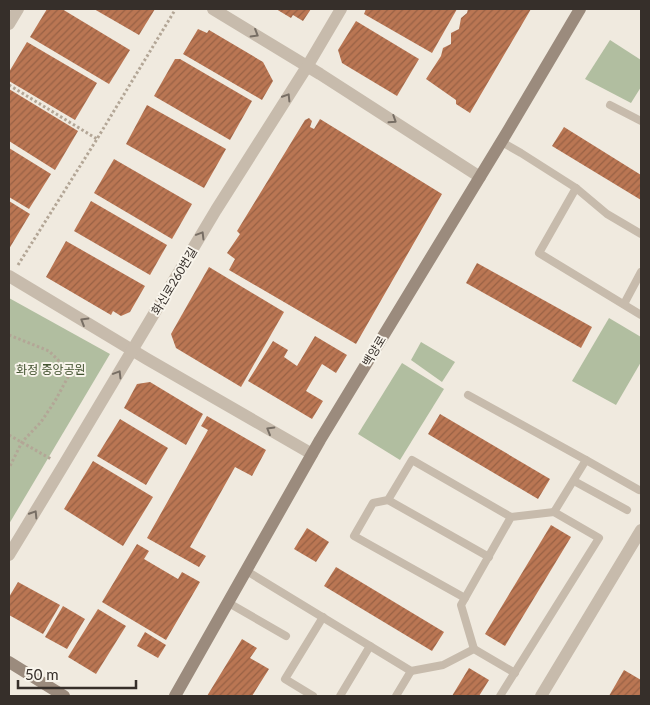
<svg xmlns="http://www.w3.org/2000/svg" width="650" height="705" font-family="Lato,'Noto Sans KR',sans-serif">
	<defs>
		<pattern id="building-hatch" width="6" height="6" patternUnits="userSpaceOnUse" patternTransform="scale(1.25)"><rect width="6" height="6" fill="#ba7653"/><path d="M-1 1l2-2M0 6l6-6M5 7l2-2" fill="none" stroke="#986145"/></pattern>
	</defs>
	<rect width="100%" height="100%" fill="#f0eadf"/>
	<g fill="#b1bea0">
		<polygon points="610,40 641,60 641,87 631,103 585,79"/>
		<polygon points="9,298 110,354 9,524"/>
		<polygon points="609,318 641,337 641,362 616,405 572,381"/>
		<polygon points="421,342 455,362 442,382 411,360"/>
		<polygon points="402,363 444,389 400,460 358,434"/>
	</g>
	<g fill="url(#building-hatch)">
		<polygon points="47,9 62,9 130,50 109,84 30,37"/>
		<polygon points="94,9 155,9 139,35"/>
		<polygon points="276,9 311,9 303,21 293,15 291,18"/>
		<polygon points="366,9 457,9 432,53 364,14"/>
		<polygon points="468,9 531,9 470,113 456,104 456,100 426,79 441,56 443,48 451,44 451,33 459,29 461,18 467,13"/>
		<polygon points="356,21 419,59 397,96 342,63 338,50"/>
		<polygon points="198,29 207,33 209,30 263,62 273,81 262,100 183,54"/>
		<polygon points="27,42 97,83 75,120 9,81 9,72"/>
		<polygon points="175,59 180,59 252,101 230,140 154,96"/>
		<polygon points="9,89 78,131 55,170 9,141"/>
		<polygon points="147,105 226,149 204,188 126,144"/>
		<polygon points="309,118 312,121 310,127 314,129 320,119 442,194 356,344 229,270 235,259 227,253 240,234 237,231 305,120"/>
		<polygon points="564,127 641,175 641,200 552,146"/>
		<polygon points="9,148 51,174 29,209 9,197"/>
		<polygon points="114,159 192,204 172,239 94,193"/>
		<polygon points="9,201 30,214 9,249"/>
		<polygon points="91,201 167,245 150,275 74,231"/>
		<polygon points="66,241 145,286 130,312 121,316 113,311 111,315 46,277"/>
		<polygon points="477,263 592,327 581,348 466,283"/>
		<polygon points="209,267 284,312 241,387 176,348 171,334"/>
		<polygon points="315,336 347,355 336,373 322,364 306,391 323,401 312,419 248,381 273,341 288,350 284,357 297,366"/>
		<polygon points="150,382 203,414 186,445 124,408 137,384"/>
		<polygon points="440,414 550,479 538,499 428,434"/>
		<polygon points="207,416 266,450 252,476 235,467 190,547 206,556 199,567 147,538 208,430 201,426"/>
		<polygon points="120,419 168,448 146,485 97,456"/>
		<polygon points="93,461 153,497 123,546 64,509"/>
		<polygon points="551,525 571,537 505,646 485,634"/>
		<polygon points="307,528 329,542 316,562 294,549"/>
		<polygon points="137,544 149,551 144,559 178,579 182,572 200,582 166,640 102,602"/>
		<polygon points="336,567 444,632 432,651 324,586"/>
		<polygon points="18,582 60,605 43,634 9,615 9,597"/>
		<polygon points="63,606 85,619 67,649 45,637"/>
		<polygon points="98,609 126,626 96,674 68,657"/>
		<polygon points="145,632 166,645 158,658 137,646"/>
		<polygon points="242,639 257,648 250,658 269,669 252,696 207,696"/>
		<polygon points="469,668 489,680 479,696 452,696"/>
		<polygon points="624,670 641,680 641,696 609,696"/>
	</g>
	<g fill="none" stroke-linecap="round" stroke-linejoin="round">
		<g stroke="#b3a696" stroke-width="3" stroke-dasharray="2.5 2.5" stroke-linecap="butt">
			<polyline points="9,85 97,139"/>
			<polyline points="18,265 97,139 175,10"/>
			<polyline points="9,335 49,351 62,364 68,377 55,401 41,422 22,442 9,468"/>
			<polyline points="9,435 51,459"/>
		</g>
		<g stroke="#c7bbac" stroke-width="8">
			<polyline points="610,105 641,121"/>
			<polyline points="500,141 521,153 576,188 607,214 641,234"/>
			<polyline points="576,188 539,253 641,315"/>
			<polyline points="624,304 641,272"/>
			<polyline points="468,395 586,460 554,512"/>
			<polyline points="586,460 639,490"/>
			<polyline points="574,481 627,510"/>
			<polyline points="388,500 489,557"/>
			<polyline points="245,570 411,671 443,665 474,649 515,673"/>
			<polyline points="465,598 354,536 373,503 388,500 412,460 511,517"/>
			<polyline points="227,602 286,636"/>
			<polyline points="474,649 461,605 511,517 554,512 599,538 500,696"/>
			<polyline points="313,696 285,679 323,617"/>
			<polyline points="340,696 370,646"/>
			<polyline points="396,696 411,671"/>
		</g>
		<g stroke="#c7bbac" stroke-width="12">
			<polyline points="213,9 320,74 480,177"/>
			<polyline points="9,24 18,9"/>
			<polyline points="9,276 147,359 312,454"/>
			<polyline points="9,555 63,466 216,210 308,65 341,9"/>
			<polyline points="541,696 641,530"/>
		</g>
		<g stroke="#9b8b7d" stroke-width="12">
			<polyline points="9,662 64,696"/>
			<polyline points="175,696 320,440 509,129 580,9"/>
		</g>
	</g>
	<defs><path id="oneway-chevron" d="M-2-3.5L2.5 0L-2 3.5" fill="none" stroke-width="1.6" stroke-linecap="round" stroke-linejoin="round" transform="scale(1.25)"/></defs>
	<g stroke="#776e64">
		<use href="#oneway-chevron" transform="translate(255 34) rotate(31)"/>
		<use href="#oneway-chevron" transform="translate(287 97) rotate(-58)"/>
		<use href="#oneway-chevron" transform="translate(393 120) rotate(33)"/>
		<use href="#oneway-chevron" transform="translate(201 235) rotate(-59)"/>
		<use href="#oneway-chevron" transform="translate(84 321) rotate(-149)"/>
		<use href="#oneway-chevron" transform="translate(118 374) rotate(-59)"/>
		<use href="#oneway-chevron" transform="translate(270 430) rotate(-150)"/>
		<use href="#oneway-chevron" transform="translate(34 514) rotate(-58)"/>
	</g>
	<g text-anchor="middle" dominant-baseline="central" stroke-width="4" stroke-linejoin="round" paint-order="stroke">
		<g font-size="12" fill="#362f2a" stroke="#f8f4eb">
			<text transform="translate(174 281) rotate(-59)">화신로260번길</text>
			<text transform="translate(374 351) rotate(-59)">백양로</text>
		</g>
		<g font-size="12" fill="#425230" stroke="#f8f4eb">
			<text x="51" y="369">화정 중앙공원</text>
		</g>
	</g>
	<rect width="650" height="705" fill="none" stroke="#362f2a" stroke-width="20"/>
	<path d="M18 680v8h118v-8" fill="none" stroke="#362f2a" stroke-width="2.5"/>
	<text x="25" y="680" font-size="15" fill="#362f2a" stroke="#f8f4eb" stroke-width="4" paint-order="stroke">50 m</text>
</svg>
